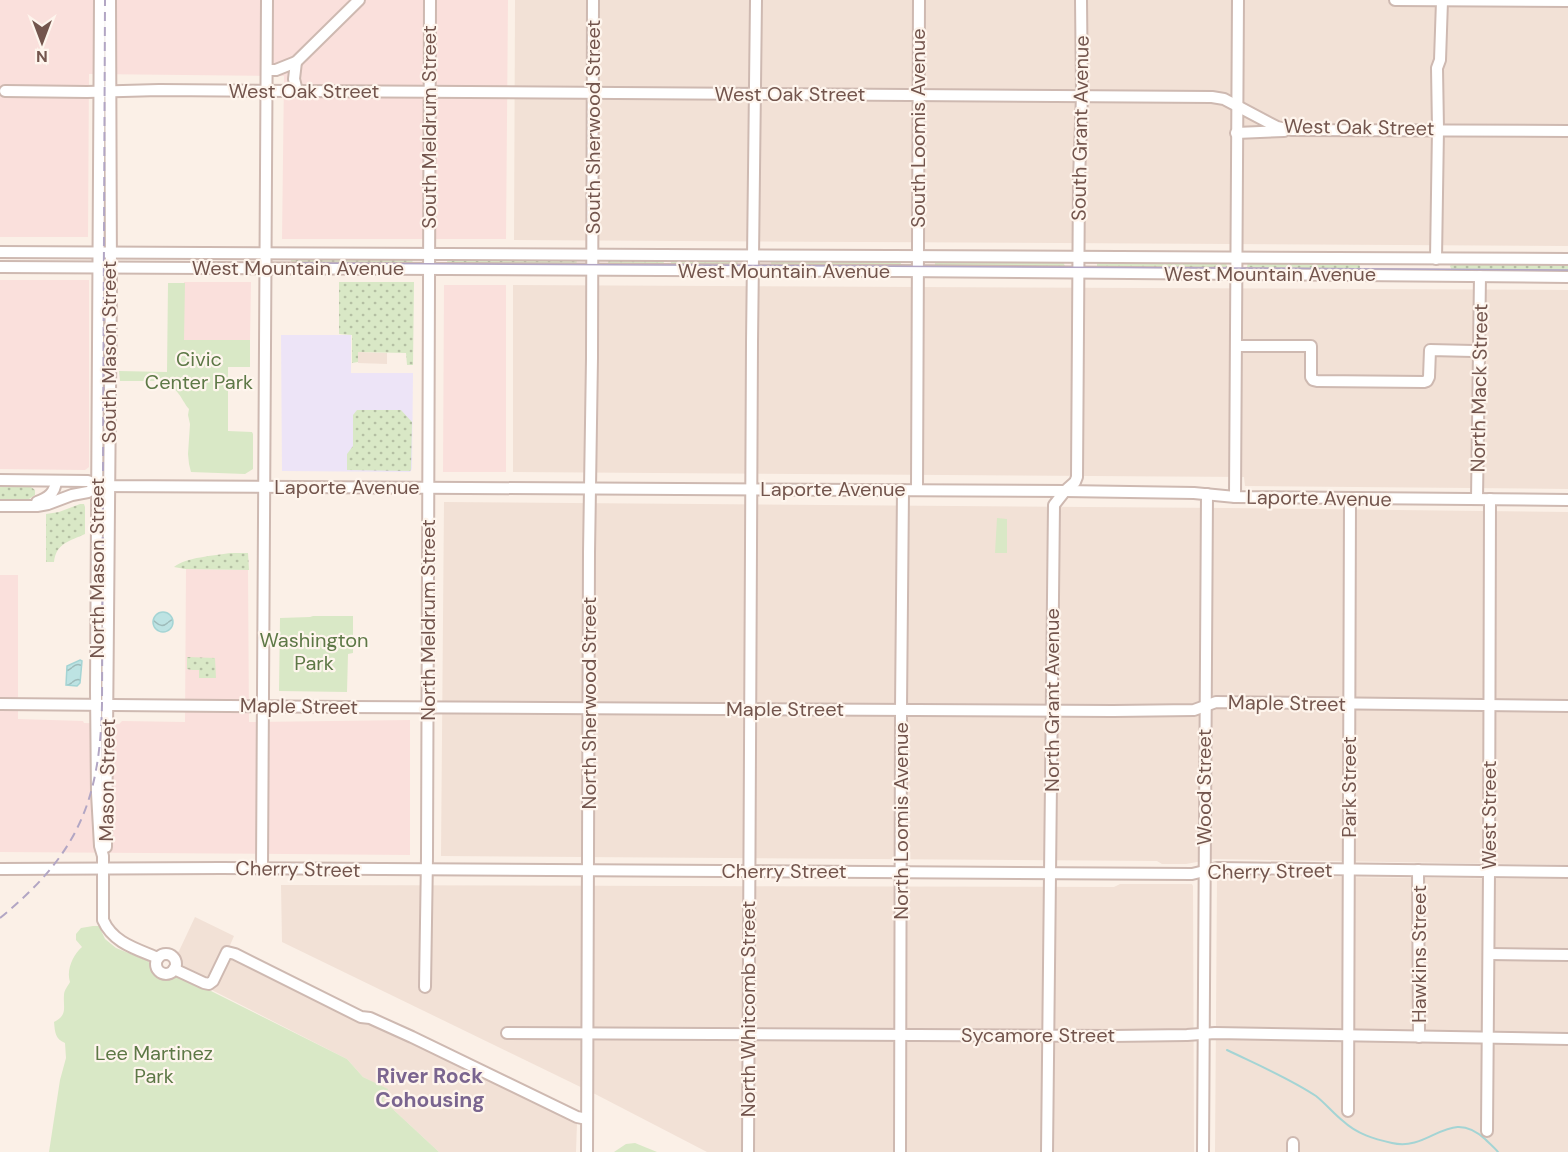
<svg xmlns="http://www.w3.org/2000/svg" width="1568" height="1152" font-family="'DM Sans',sans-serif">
	<defs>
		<pattern id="grass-dots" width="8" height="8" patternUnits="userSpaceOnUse" patternTransform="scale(1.5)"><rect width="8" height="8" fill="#d9e8c6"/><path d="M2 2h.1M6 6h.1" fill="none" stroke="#b4bfa3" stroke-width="1.8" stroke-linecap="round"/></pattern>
		<pattern id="water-waves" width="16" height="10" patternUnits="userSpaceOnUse" patternTransform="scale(1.5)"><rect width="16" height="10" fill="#bde3e3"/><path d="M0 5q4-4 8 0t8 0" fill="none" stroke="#9ebbba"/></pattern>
	</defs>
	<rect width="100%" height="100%" fill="#fbf0e7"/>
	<g fill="#f2e1d6">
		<polygon points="515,0 1568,0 1568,246 514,240"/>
		<polygon points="513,285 1568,290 1568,489 1245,486 1244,477 513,472"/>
		<polygon points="358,352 387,353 387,364 358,363"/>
		<polygon points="444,502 1226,508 1568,512 1568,865 1213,859 1186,864 1162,864 1157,861 441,856"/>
		<polygon points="1217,876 1568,879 1568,1152 1215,1152"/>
		<polygon points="1120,884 1192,884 1193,886 1194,1152 707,1152 597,1095 282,942 281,885 1114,887"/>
		<polygon points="195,917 234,936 227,952 412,1037 416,1045 577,1123 576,1152 439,1152 383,1100 387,1089 363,1077 347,1059 202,985 175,966 173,957 179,951"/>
	</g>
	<g fill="#fae0dc">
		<polygon points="0,0 508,0 506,239 282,239 284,76 89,74 88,237 0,237"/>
		<polygon points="0,280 89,280 89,467 85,470 0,469"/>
		<polygon points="184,282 251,282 250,340 184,340"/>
		<polygon points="444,285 506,285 506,472 443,472"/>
		<polygon points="186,569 248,570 249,722 410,720 410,855 0,852 0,575 18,575 18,719 83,721 84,723 119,724 122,721 185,722"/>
	</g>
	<polygon fill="#ede4f7" points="281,335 351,335 351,373 413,373 412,469 410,472 282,471"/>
	<g fill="url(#grass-dots)">
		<polygon points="291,257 413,259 412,264 292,264 291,261"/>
		<polygon points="448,258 577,260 576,266 448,265 447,262"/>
		<polygon points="609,259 663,259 664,262 662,266 610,266 608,263"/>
		<polygon points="671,259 737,260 738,264 737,267 671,265"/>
		<polygon points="771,259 900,260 901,264 900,267 772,266 771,264"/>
		<polygon points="935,261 1063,262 1065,266 1064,269 936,268 935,265"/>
		<polygon points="1097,262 1226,263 1227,267 1226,270 1098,269 1097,266"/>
		<polygon points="1248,262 1359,263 1360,267 1359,270 1249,269 1247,267"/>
		<polygon points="1453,262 1568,263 1568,272 1452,271 1450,266"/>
		<polygon points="339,282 414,282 413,365 407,365 406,353 358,352 358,362 352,363 352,335 339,334"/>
		<polygon points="357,410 401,410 412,422 411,469 410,471 347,470 347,454 353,446 353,415"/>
		<polygon points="0,487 31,487 35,490 35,495 29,499 0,499"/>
		<path d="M 80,504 L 84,504 L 85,507 L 85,534 C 70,541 56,543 54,562 L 46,562 L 46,514 L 59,512 Z"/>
		<path d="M 230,553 L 248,553 L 249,570 L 185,569 L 174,567 C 186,557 214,556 230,553 Z"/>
		<polygon points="187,657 215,658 216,678 199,678 199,670 192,670 187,669"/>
	</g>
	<g fill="#d9e8c6">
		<path d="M 168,283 L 185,283 L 184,340 L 250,340 L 250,367 L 228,367 L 228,431 L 252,432 L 253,434 L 253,469 L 245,474 L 191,472 L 189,464 L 188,454 L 190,424 L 188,415 L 189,409 C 180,398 179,387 163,385 L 163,381 L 120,381 L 119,371 L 167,372 Z"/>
		<polygon points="997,518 1007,519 1007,553 995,553"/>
		<polygon points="313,616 353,616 353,653 348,654 347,692 279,691 280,618 310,617"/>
		<path d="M 93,926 L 99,926 L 105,939 L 116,948 L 148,961 L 156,973 L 162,978 L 169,978 L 179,975 L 347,1059 L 363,1077 L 388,1089 L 383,1100 L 439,1152 L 49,1152 L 60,1080 L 66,1058 L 65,1043 C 55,1039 55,1032 54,1022 C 68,1015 63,1008 64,995 C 64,990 68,986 70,982 C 66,970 73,955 82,947 L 76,940 L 76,934 L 81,928 Z"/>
		<polygon points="635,1143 657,1152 614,1152 626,1144"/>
	</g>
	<g fill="url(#water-waves)" stroke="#a4d4d4" stroke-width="1.5">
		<circle cx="163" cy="622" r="10"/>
		<polygon points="80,660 82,661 80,683 77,686 66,685 67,666"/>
	</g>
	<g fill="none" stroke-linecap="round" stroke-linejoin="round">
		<path stroke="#a4d4d4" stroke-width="2" d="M 1227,1050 C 1256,1064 1289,1078 1316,1096 C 1326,1104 1333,1113 1343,1121 C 1357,1134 1374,1139 1392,1143 C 1431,1152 1449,1106 1485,1139 C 1489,1143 1494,1147 1498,1152"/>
		<defs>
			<g id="minor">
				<path d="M 100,0 L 96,691 L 97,793 L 100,846 L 103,856 L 103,920 C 113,943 137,949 158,958"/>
				<polyline points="1395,0 1568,1"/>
				<polyline points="296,62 294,79 297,91"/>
				<polyline points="267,70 276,70 296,62 359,0"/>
				<polyline points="5,91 87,92 159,90 1212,97 1224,99 1277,127 1291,130 1568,131"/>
				<polyline points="1236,133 1284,131"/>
				<polyline points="0,252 1568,259"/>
				<polyline points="1436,259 1438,129 1437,68 1440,60 1442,1"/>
				<polyline points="0,267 900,271 1568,277"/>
				<polyline points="1236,346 1311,346 1311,377 1313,380 1317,381 1424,382 1427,381 1429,377 1430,350 1473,351 1479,353"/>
				<polyline points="0,480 88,481 98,486 1065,491 1194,493 1235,497 1568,500"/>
				<polyline points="917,490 919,0"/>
				<polyline points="1235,497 1238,0"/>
				<polyline points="1477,499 1480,276"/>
				<path d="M 37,502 C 48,498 55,493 56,481"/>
				<polyline points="0,506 37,506 48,504 72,495 88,492 98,486"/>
				<polyline points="0,704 345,707 1113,711 1194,710 1216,702 1568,706"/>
				<polyline points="106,847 111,280 110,0"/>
				<polyline points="262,868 267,0"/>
				<polyline points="0,869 222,868 1192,874 1217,868 1568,872"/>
				<polyline points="1418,870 1419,1037"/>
				<polyline points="1489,954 1568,955"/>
				<circle cx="166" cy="964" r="10"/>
				<polyline points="174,969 204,983 209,984 213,981 227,952 235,954 361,1017 370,1018 412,1037 577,1117 587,1119"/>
				<polyline points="425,987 427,857 430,0"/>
				<polyline points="507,1033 1112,1036 1187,1035 1215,1033 1568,1039"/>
				<polyline points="1348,1111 1350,499"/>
				<polyline points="1487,1131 1489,872 1490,499"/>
				<polyline points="587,1152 589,553 592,358 593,0"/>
				<polyline points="748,1152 752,343 756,0"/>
				<polyline points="900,1152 901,709 903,490"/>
				<polyline points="1047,1152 1054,505 1065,491 1075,482 1077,477 1079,179 1082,95 1081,0"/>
				<polyline points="1203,1152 1207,494"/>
				<polyline points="1293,1152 1293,1143"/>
			</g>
		</defs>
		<use href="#minor" stroke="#ceb9b1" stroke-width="14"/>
		<use href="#minor" stroke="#fff" stroke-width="10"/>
		<polyline stroke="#b2a6c4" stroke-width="1.5" points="297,263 1568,270"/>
		<path stroke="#b2a6c4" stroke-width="2" stroke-dasharray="9 6" stroke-linecap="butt" d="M 0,918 C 77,855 100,802 102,704 L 105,0"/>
	</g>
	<g text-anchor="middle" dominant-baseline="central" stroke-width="4.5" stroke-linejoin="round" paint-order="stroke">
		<g font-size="20" fill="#73554d" stroke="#fef5ed">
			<text x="304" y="91">West Oak Street</text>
			<text x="790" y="94">West Oak Street</text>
			<text transform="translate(429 127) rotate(-90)">South Meldrum Street</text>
			<text transform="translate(593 127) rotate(-90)">South Sherwood Street</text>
			<text transform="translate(1359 127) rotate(1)">West Oak Street</text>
			<text transform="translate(918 128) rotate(-90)">South Loomis Avenue</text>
			<text transform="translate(1080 128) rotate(-89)">South Grant Avenue</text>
			<text x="298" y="268">West Mountain Avenue</text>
			<text x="784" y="271">West Mountain Avenue</text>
			<text x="1270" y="274">West Mountain Avenue</text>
			<text transform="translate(109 352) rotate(-90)">South Mason Street</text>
			<text transform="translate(1479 388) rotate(-89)">North Mack Street</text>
			<text x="347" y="487">Laporte Avenue</text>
			<text x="833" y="489">Laporte Avenue</text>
			<text transform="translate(1319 498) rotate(1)">Laporte Avenue</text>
			<text transform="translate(97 568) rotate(-90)">North Mason Street</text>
			<text transform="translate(428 620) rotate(-90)">North Meldrum Street</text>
			<text transform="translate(1052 700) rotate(-90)">North Grant Avenue</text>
			<text transform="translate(589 703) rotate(-90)">North Sherwood Street</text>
			<text transform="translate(1287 703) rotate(1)">Maple Street</text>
			<text transform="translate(299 706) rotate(1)">Maple Street</text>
			<text x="785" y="709">Maple Street</text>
			<text transform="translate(107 780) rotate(-89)">Mason Street</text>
			<text transform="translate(1204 787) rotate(-90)">Wood Street</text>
			<text transform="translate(1349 787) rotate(-90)">Park Street</text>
			<text transform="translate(1489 815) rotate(-90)">West Street</text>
			<text transform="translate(901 821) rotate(-90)">North Loomis Avenue</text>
			<text transform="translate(298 869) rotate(1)">Cherry Street</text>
			<text x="784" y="871">Cherry Street</text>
			<text transform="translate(1270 871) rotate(-1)">Cherry Street</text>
			<text transform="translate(1419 954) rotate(-90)">Hawkins Street</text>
			<text transform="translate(748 1009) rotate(-90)">North Whitcomb Street</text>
			<text x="1038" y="1035">Sycamore Street</text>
		</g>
		<g font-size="20" fill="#5d7846" stroke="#fef5ed">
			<text x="199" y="359">Civic<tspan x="199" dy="23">Center Park</tspan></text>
			<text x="314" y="640">Washington<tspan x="314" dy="23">Park</tspan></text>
			<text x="154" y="1053">Lee Martinez<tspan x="154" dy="23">Park</tspan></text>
		</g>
		<g font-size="21" font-weight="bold" fill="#7a658f" stroke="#fef5ed">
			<text x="430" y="1076">River Rock<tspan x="430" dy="24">Cohousing</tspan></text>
		</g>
	</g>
	<g transform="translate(42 42) rotate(180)" stroke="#fef5ed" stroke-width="4.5" paint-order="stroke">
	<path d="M0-4.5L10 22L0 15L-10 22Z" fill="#73554d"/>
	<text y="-9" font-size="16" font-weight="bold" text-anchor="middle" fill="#73554d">N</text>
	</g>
</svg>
